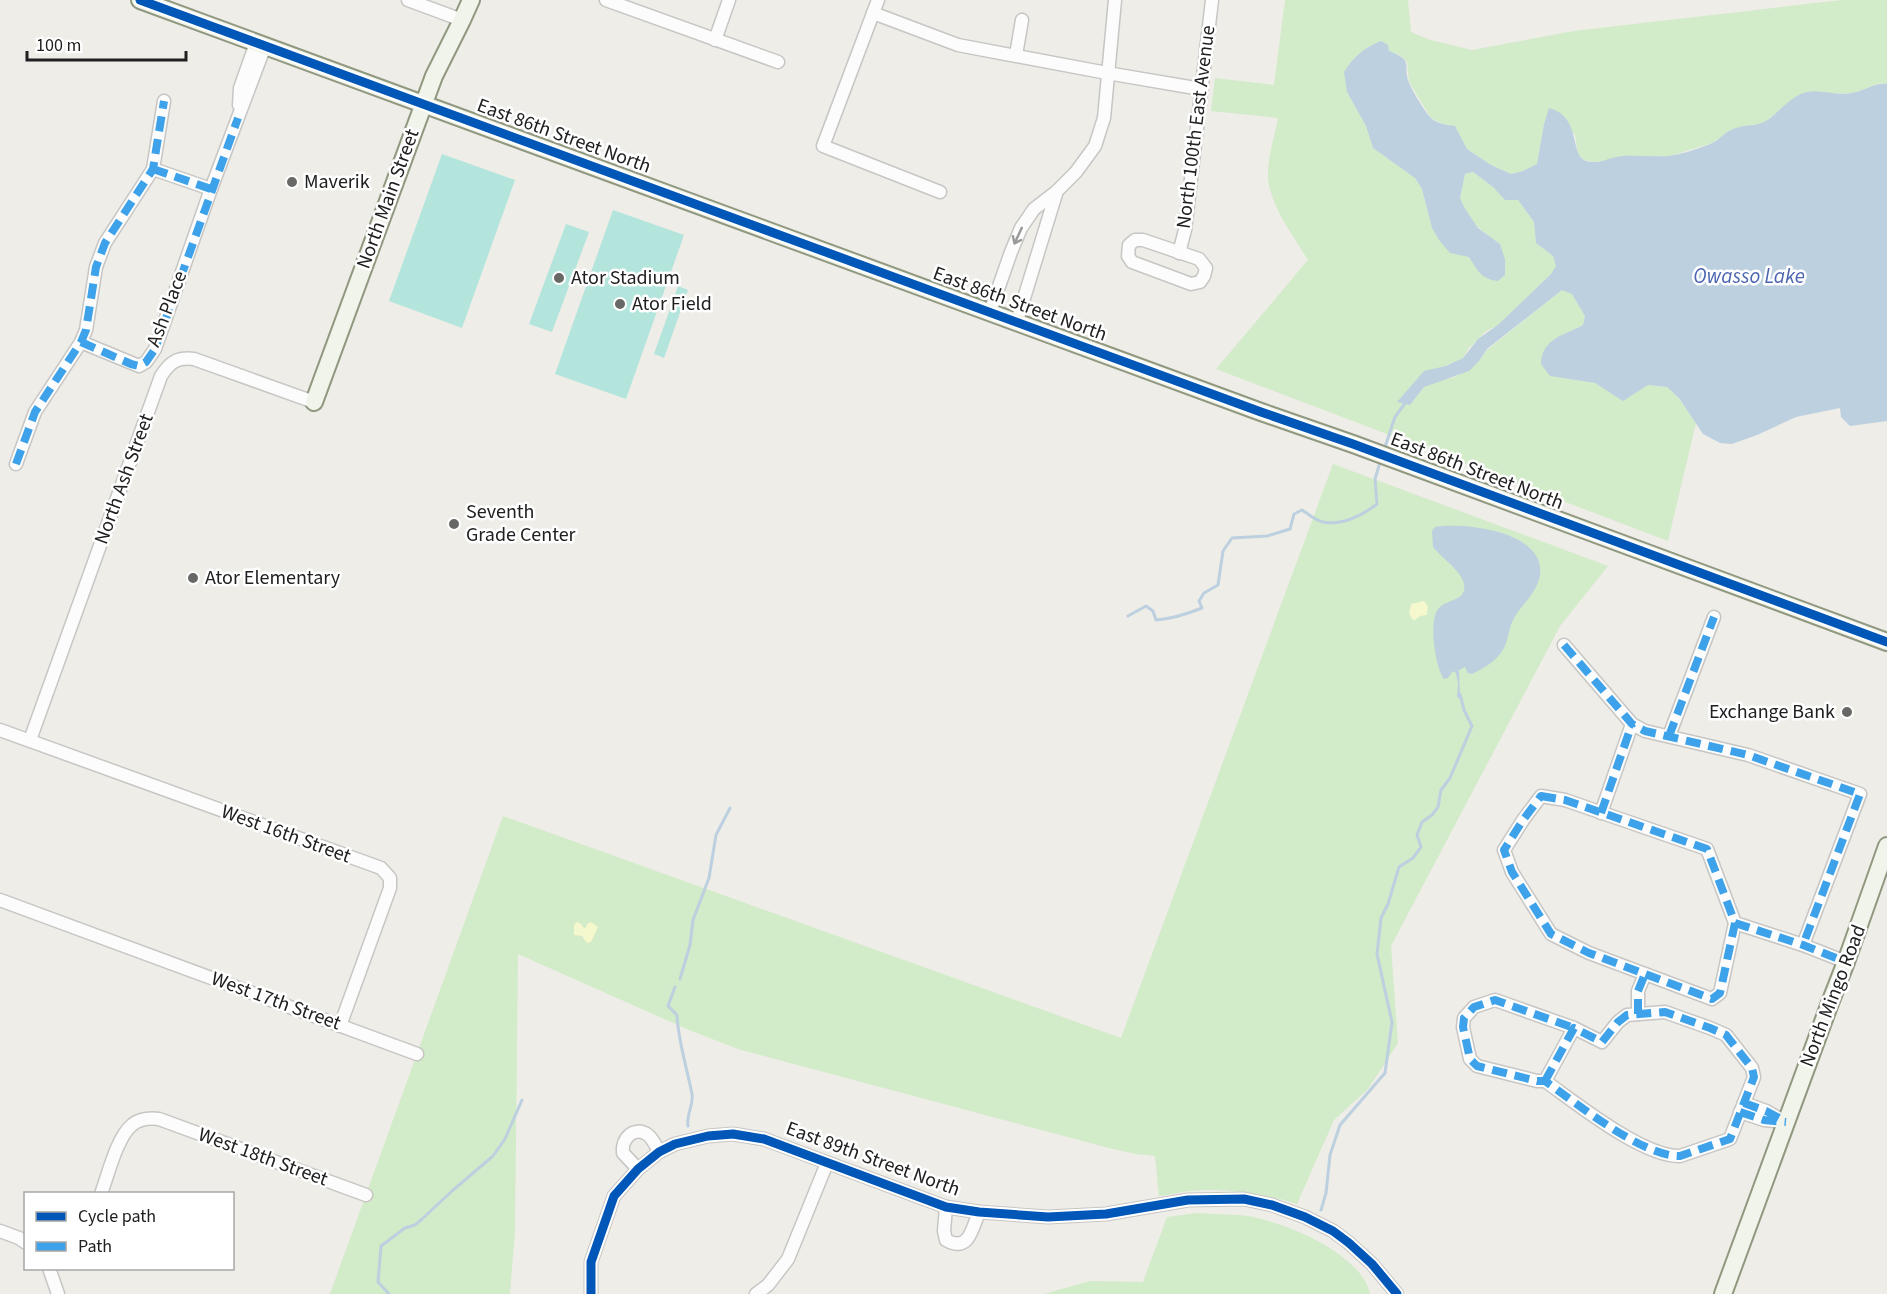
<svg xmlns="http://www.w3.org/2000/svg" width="1887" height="1294" font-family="'Source Sans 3',sans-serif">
	<rect width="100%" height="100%" fill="#eeede8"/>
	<g fill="#d2ebc8">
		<path d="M 1285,0 L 1408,0 L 1411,32 L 1430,40 L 1472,50 L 1574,31 L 1625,25 L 1842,0 L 1887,0 L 1887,84 L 1880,83 L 1854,93 L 1798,95 L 1765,122 L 1731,130 L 1712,143 L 1670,156 L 1619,156 L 1606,161 L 1594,162 L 1584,160 L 1578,154 L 1575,135 L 1550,108 L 1544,124 L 1537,164 L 1523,171 L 1511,174 L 1491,165 L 1467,149 L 1454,126 L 1443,124 L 1431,118 L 1409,82 L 1407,62 L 1400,55 L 1369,46 L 1361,53 L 1354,58 L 1347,92 L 1366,126 L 1373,148 L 1415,178 L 1422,189 L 1432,228 L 1500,244 C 1486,234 1461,216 1460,197 C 1459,190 1463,181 1465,174 L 1473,172 L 1493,187 L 1505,200 L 1518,200 L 1534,222 L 1536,243 L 1553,256 L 1557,267 L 1551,274 L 1499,325 L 1486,331 L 1468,349 L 1463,358 L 1446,366 L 1424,372 L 1410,405 L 1424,387 L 1439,380 L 1455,377 L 1479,361 L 1487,350 L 1562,290 L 1572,293 L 1585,315 L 1583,325 C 1563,336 1543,338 1541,364 L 1562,378 L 1595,383 L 1608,390 L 1648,385 L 1667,387 L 1679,398 L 1696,423 L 1668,541 L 1216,369 L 1308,260 C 1293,235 1267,202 1268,173 C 1268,155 1275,135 1278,118 L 1211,111 L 1215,78 L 1274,85 Z"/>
		<path d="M 1333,464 L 1608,566 L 1560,626 L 1391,946 L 1398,1043 L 1368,1089 L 1334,1120 L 1297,1204 C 1267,1195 1237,1189 1205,1190 C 1190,1190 1174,1194 1159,1196 L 1155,1156 L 1136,1154 L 1109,1148 L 738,1049 L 689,1030 L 518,954 L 515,1231 L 510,1294 L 330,1294 L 503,816 L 1121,1038 Z"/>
		<path d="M 1197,1213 C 1218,1215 1241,1213 1261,1219 C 1295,1227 1362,1256 1370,1294 L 1044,1294 L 1090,1281 L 1143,1282 L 1167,1217 Z"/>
	</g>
	<g fill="#f5f7cc">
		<polygon points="1424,601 1428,606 1427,615 1420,616 1415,620 1412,619 1409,613 1411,604"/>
		<polygon points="576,922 580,923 585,929 587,924 591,922 598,927 591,942 587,943 582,936 574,935 574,925"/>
	</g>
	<g fill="#b4e5dc">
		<polygon points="442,154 515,180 462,328 389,301"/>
		<polygon points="613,210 684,235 626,399 555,374"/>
		<polygon points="566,224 589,232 552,332 529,324"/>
		<polygon points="678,286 688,290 664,358 654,354"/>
	</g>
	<g fill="#bcd0e0">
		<path d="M 1381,41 L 1388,45 L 1389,51 C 1415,61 1402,64 1409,83 C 1412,90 1426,114 1432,119 C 1439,124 1447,125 1455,126 L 1467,149 L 1491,165 L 1511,174 L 1523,171 L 1537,164 L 1544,124 L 1549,108 C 1582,117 1569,154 1586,161 C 1599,165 1610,157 1622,156 C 1637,155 1653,157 1668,156 C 1679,155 1702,148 1712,143 C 1719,140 1724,133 1731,130 C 1742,124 1756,127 1766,121 C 1780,112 1790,96 1807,92 C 1819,89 1837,96 1852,93 C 1865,91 1874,82 1887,84 L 1887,421 L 1850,426 L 1841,417 L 1840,408 L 1796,417 L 1757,435 L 1732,444 L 1720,443 L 1703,434 L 1679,398 L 1667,387 L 1648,385 L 1623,401 L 1595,383 L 1550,376 L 1541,364 C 1542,338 1563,336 1583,325 L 1585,316 L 1572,294 L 1562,290 L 1487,349 L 1479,361 L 1469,371 L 1424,387 L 1410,405 L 1397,402 L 1424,371 L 1446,366 L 1463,358 L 1478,339 L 1499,324 L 1551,274 L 1556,266 L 1553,256 L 1536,243 L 1534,222 L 1518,200 L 1505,200 L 1493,187 L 1473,172 L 1465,174 L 1460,198 L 1464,207 L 1478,228 L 1500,244 L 1505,259 L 1505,275 L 1498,281 C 1481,279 1478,271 1469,257 L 1450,253 L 1439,240 L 1432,228 L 1422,189 L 1415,178 L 1373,148 L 1366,126 L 1347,92 L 1344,72 C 1353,58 1364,47 1381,41 Z"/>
		<path d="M 1435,527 C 1466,522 1546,532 1540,575 C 1537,593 1522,604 1514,618 C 1510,625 1509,633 1507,640 C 1502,658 1488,666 1472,674 L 1468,673 L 1465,667 L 1459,670 L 1460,699 L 1457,697 L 1458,684 L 1456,673 L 1453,671 L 1448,678 L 1444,679 C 1435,667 1428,619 1439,608 C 1444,602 1454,601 1461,596 C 1475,579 1442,559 1433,547 L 1432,531 Z"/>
	</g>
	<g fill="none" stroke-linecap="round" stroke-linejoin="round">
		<g stroke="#bcd0e0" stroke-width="3">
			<polyline points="1384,450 1395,417 1406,402"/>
			<path d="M 1128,616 L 1146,606 L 1153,611 L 1156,620 C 1171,619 1187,614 1202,608 L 1199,601 L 1204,593 L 1218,585 L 1223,551 L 1232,538 L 1267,536 L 1290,529 L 1294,514 L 1302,510 C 1308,514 1316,521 1323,522 C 1342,526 1363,515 1377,504 L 1375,479 L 1381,459"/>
			<polyline points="680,979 690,945 693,920 709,878 716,835 730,808"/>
			<path d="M 675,987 L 668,1006 L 677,1015 C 678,1041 687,1068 692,1094 C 694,1104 686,1115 688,1126"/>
			<polyline points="1321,1210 1326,1193 1330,1155 1340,1125 1385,1073 1392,1022 1377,954 1381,918 1388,904 1399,867 1413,858 1421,847 1417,835 1422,822 1432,815 1438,807 1441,790 1450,778 1472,726 1464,710 1460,694"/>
			<polyline points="389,1294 378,1282 381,1246 405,1228 415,1225 422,1219 452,1191 493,1156 505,1139 522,1100"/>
		</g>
		<defs>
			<g id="street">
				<polyline points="408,0 462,20"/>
				<polyline points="606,0 778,62"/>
				<polyline points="878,0 823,146 940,192"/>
				<polyline points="873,13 958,45 1107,73 1201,89"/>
				<polyline points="715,40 729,0"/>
				<polyline points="1016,55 1022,20"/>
				<polyline points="239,105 240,88 256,43"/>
				<polyline points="153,169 211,189"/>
				<polygon points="1135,240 1143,240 1199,259 1206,268 1204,276 1200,282 1191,284 1132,262 1128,256 1129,245"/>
				<polyline points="1179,253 1185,230 1212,0"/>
				<polyline points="990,312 1011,252 1021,228 1034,209 1056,192 1076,172 1095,146 1104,118 1115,0"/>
				<polyline points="1017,321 1056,194"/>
				<polyline points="81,342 139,366 146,362 155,349 211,189 265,46"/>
				<polyline points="16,464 35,412 81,342 86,330 96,267 105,243 153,169 164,101"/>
				<polyline points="1564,645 1632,724 1645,731 1748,755 1860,794 1803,945"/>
				<polyline points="0,730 381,868 390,878 390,888 340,1026"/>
				<polyline points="1669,736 1714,617"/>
				<path d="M 30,740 L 161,376 C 170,362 177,357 194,359 L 314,402"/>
				<polygon points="1541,796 1565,800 1707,849 1735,923 1720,993 1712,999 1589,953 1551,934 1512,872 1504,850 1523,820"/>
				<polyline points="1601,813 1632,724"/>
				<polyline points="0,900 417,1054"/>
				<polyline points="1735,923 1803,945 1846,962"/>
				<polyline points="1638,1014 1638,991 1645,974"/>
				<path d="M 1545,1081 L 1574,1028 L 1602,1042 L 1618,1022 L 1627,1015 L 1665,1012 L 1710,1028 L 1726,1035 L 1752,1068 L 1754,1077 L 1730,1139 L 1680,1156 C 1643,1157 1576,1103 1545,1081 L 1537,1081 L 1477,1066 L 1470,1059 L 1463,1027 L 1464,1018 L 1474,1007 L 1495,1000 L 1574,1028"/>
				<polyline points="1744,1103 1766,1111 1780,1119"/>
				<polyline points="1740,1112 1764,1120 1786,1122"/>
				<path d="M 638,1169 L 623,1153 C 621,1139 634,1125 648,1135 C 653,1139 656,1146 659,1152"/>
				<path d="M 101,1194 C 108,1175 117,1137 132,1125 C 139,1119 150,1118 159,1119 L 366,1195"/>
				<path d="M 946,1207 L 944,1231 L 946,1240 C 969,1253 972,1229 979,1212"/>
				<polyline points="0,1231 19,1238 26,1243"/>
				<polyline points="49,1268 58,1294"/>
				<polyline points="591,1294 591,1262 614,1196 638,1169 659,1152 675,1144 708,1136 733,1134 764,1139 946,1207 979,1212 1048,1217 1106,1214 1188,1200 1244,1199 1272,1205 1305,1217 1333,1231 1349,1243 1372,1264 1397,1294"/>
				<polyline points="756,1294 768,1285 788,1259 827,1163"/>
			</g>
			<g id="secondary">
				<polyline points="140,0 1261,412 1353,444 1887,642"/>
				<polyline points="314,402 434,76 462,20 471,0"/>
				<polyline points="1723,1294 1830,1003 1846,962 1887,846"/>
			</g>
		</defs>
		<use href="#street" stroke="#c7c6c4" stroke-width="15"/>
		<use href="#secondary" stroke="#919880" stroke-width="20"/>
		<use href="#street" stroke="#fcfcfc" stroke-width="12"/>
		<use href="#secondary" stroke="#f1f4eb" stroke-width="16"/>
		<g stroke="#3da2ea" stroke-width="8" stroke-dasharray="15 8" stroke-linecap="butt">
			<polyline points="153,169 211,189"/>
			<polyline points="81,342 131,364 139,366 146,362 155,349 238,118"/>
			<polyline points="16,464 35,412 81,342 86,330 96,267 105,243 153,169 164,101"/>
			<polyline points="1564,645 1632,724 1645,731 1748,755 1860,794 1803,945"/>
			<polyline points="1669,736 1714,617"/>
			<polygon points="1541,796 1565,800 1707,849 1735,923 1720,993 1712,999 1589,953 1551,934 1512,872 1504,850 1523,820"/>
			<polyline points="1601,813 1632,724"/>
			<polyline points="1735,923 1803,945 1846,962"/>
			<polyline points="1638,1014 1638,991 1645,974"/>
			<path d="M 1545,1081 L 1574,1028 L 1602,1042 L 1618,1022 L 1627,1015 L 1665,1012 L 1710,1028 L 1726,1035 L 1752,1068 L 1754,1077 L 1730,1139 L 1680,1156 C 1643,1157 1576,1103 1545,1081 L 1537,1081 L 1477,1066 L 1470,1059 L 1463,1027 L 1464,1018 L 1474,1007 L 1495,1000 L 1574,1028"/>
			<polyline points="1744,1103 1766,1111 1781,1119"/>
			<polyline points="1740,1112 1764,1120 1786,1122"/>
		</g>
		<defs>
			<g id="cycleway">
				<polyline points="140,0 1261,412 1353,444 1887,642"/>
				<polyline points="591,1294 591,1262 614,1196 638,1169 659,1152 675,1144 708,1136 733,1134 764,1139 946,1207 979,1212 1048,1217 1106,1214 1188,1200 1244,1199 1272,1205 1305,1217 1333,1231 1349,1243 1372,1264 1397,1294"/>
			</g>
		</defs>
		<use href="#cycleway" stroke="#fff" stroke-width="13"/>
		<use href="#cycleway" stroke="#0057b8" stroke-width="9"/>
	</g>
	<defs><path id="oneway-shaft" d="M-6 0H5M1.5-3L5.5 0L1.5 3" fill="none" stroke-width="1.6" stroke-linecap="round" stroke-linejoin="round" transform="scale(1.5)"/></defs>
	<use stroke="#999" href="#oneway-shaft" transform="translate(1018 236) rotate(115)"/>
	<g fill="#686866" stroke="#fff" stroke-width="2">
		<circle cx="292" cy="182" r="6"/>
		<circle cx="559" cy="278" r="6"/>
		<circle cx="620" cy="304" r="6"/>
		<circle cx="454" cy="524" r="6"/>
		<circle cx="193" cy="578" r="6"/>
		<circle cx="1847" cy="712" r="6"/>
	</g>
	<g text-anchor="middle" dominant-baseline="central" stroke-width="5" stroke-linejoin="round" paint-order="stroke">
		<g font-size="20" fill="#202020" stroke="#fff">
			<text transform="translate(1196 127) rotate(-83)">North 100th East Avenue</text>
			<text transform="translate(564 136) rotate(20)">East 86th Street North</text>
			<text transform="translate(388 199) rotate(-70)">North Main Street</text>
			<text transform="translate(1020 304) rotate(20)">East 86th Street North</text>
			<text transform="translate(167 309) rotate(-69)">Ash Place</text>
			<text transform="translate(1477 471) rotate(21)">East 86th Street North</text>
			<text transform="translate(124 479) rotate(-70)">North Ash Street</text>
			<text transform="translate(286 834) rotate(20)">West 16th Street</text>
			<text transform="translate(1833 996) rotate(-69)">North Mingo Road</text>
			<text transform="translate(276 1001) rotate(20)">West 17th Street</text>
			<text transform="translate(263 1157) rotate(20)">West 18th Street</text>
			<text transform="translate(873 1159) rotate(20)">East 89th Street North</text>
		</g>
		<g font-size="20" fill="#202020" stroke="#fff" text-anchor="start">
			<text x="304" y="182">Maverik</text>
			<text x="571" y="278">Ator Stadium</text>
			<text x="632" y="304">Ator Field</text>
			<text x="466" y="512">Seventh<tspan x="466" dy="23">Grade Center</tspan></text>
			<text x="205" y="578">Ator Elementary</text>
			<text x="1835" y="712" text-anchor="end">Exchange Bank</text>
		</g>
		<g font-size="21" font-style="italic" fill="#4c65b0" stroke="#fff">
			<text x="1749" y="276">Owasso Lake</text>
		</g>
	</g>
	<rect x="24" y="1192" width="210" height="78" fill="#ffffff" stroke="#a6a6a6" stroke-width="1.5"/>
	<rect x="36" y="1212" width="30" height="9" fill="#0057b8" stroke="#a6a6a6" stroke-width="1.5"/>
	<text x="78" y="1222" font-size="18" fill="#202020">Cycle path</text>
	<rect x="36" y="1242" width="30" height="9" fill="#3da2ea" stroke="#a6a6a6" stroke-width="1.5"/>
	<text x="78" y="1252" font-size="18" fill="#202020">Path</text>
	<path d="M27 51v9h159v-9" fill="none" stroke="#202020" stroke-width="3"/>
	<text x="36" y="51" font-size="18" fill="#202020" stroke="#ffffff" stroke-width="4.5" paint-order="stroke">100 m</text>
</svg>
